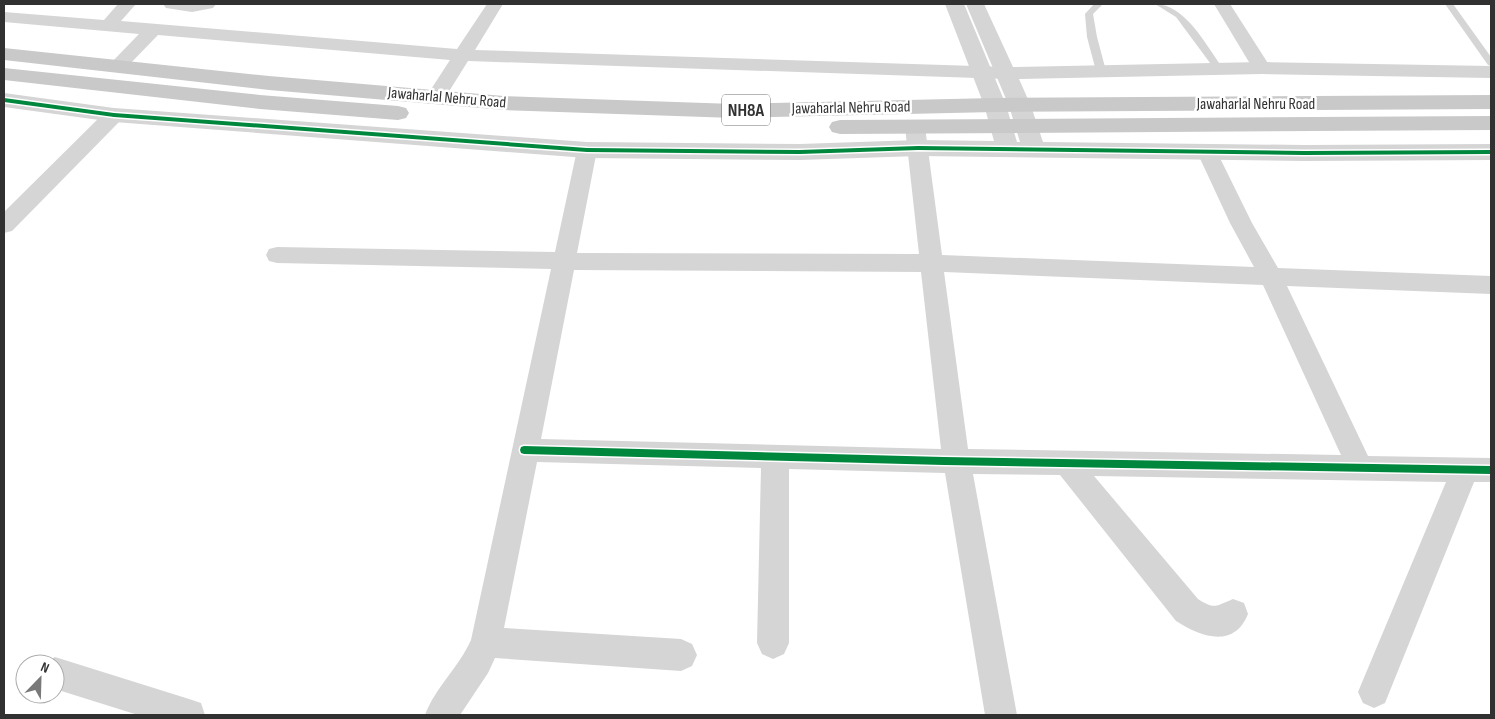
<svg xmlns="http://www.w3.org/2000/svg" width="1495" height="719" font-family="'Sofia Sans Condensed',sans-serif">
	<rect width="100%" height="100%" fill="#fff"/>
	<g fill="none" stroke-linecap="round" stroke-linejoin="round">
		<g fill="#d5d5d5" fill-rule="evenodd">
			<polygon points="1094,4 1103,4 1093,14 1097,37 1106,71 1101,74 1096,71 1087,37 1085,14"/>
			<path d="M 1155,4 C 1185,4 1206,45 1222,67 L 1222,71 L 1216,71 L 1176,17 Z"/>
			<polygon points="1445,4 1453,4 1491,57 1491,66 1488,65"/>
		</g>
		<g fill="#d5d5d5" fill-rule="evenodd">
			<polygon points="118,4 136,4 121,21 457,49 487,4 503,4 475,50 1007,67 1014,69 1016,73 1014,77 1007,79 468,61 443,101 436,103 429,101 426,97 450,60 158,35 124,70 117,72 110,70 108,66 139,34 4,22 4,12 104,20"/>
			<polygon points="163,4 216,4 213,8 192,12 166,8"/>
			<polygon points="1214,4 1230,4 1271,68 1269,72 1262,74 1255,72"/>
			<polygon points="114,109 121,110 124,115 121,120 12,231 4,233 4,212 107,110"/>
			<path d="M 915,120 L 922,122 L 925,127 L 942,255 L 1254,267 L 1230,223 L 1197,152 L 1200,147 L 1207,145 L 1214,147 L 1217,152 L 1252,223 L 1278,268 L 1491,276 L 1491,294 L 1287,286 L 1368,456 L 1491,458 L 1491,482 L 1474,482 L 1385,703 L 1374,708 L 1363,703 L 1358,692 L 1446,482 L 1094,476 L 1198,599 C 1215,610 1216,606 1233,599 L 1244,603 L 1248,614 C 1234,649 1201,637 1176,621 L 1060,475 L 973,474 L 1017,715 L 985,715 L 945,473 L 789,469 L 789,643 L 784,654 L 773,659 L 762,654 L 757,643 L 761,468 L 537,462 L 504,628 L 681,639 L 692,644 L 697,655 L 692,666 L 681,671 L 495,658 L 488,673 L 460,715 L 425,715 C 435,688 459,667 471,640 L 551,269 L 277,263 L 269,261 L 266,255 L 269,249 L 277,247 L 555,252 L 577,150 L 580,145 L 587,143 L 594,145 L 597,150 L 577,253 L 919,254 L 905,127 L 908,122 ZM 574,270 L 921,272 L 941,449 L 541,439 ZM 944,272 L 1263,285 L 1341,455 L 968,449 Z"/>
			<polygon points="55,657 189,699 201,703 205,715 138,715 55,689 55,664 43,664"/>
		</g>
		<polygon fill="#d5d5d5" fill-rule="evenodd" points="945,4 964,4 1006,105 1017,142 1020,142 1009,106 966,4 984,4 1013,67 1262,62 1491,66 1491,78 1262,74 1019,79 1031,106 1043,142 1304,145 1491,144 1491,160 1304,161 918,156 800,160 587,158 114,122 4,107 4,93 114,108 587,142 800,144 918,140 994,141 984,105"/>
		<g fill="#c9c9c9" fill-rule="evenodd">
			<polygon points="4,48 269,76 504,96 734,104 995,98 1491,95 1491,109 995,112 734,118 504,110 269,90 4,60"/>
			<polygon points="4,68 260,95 398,106 406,108 409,113 406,118 398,120 260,109 4,80"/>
			<polygon points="1491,116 1491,130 840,134 832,132 829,127 832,122 840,120"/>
		</g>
		<defs>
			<g id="cycleway">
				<polygon points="4,98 114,113 587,148 800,150 918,146 1304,151 1491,150 1491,154 1304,155 918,150 800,154 587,152 114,117 4,102"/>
				<polygon points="524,446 944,457 1491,466 1491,474 944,465 524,454 521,453 520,450 521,447"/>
			</g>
		</defs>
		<use href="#cycleway" stroke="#fff" stroke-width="3"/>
		<use href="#cycleway" fill="#00873e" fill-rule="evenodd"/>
	</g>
	<g text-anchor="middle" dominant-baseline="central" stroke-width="5" stroke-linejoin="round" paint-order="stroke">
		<g font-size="16" fill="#313131" stroke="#fff">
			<text transform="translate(447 98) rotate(5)">Jawaharlal Nehru Road</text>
			<text x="1256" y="104">Jawaharlal Nehru Road</text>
			<text transform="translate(851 108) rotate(-1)">Jawaharlal Nehru Road</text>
		</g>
		<rect fill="#fff" stroke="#6f6f6f" stroke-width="1" x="722" y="94.5" width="48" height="31" rx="4"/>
		<g font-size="18" font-weight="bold" fill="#313131">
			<text x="746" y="110">NH8A</text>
		</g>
	</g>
	<rect width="1495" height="719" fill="none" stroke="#313131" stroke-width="10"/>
	<g transform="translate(40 679) rotate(23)"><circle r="24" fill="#ffffff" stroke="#adadad"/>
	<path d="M0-4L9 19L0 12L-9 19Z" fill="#797979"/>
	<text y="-8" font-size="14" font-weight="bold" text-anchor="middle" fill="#313131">N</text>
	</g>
</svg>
